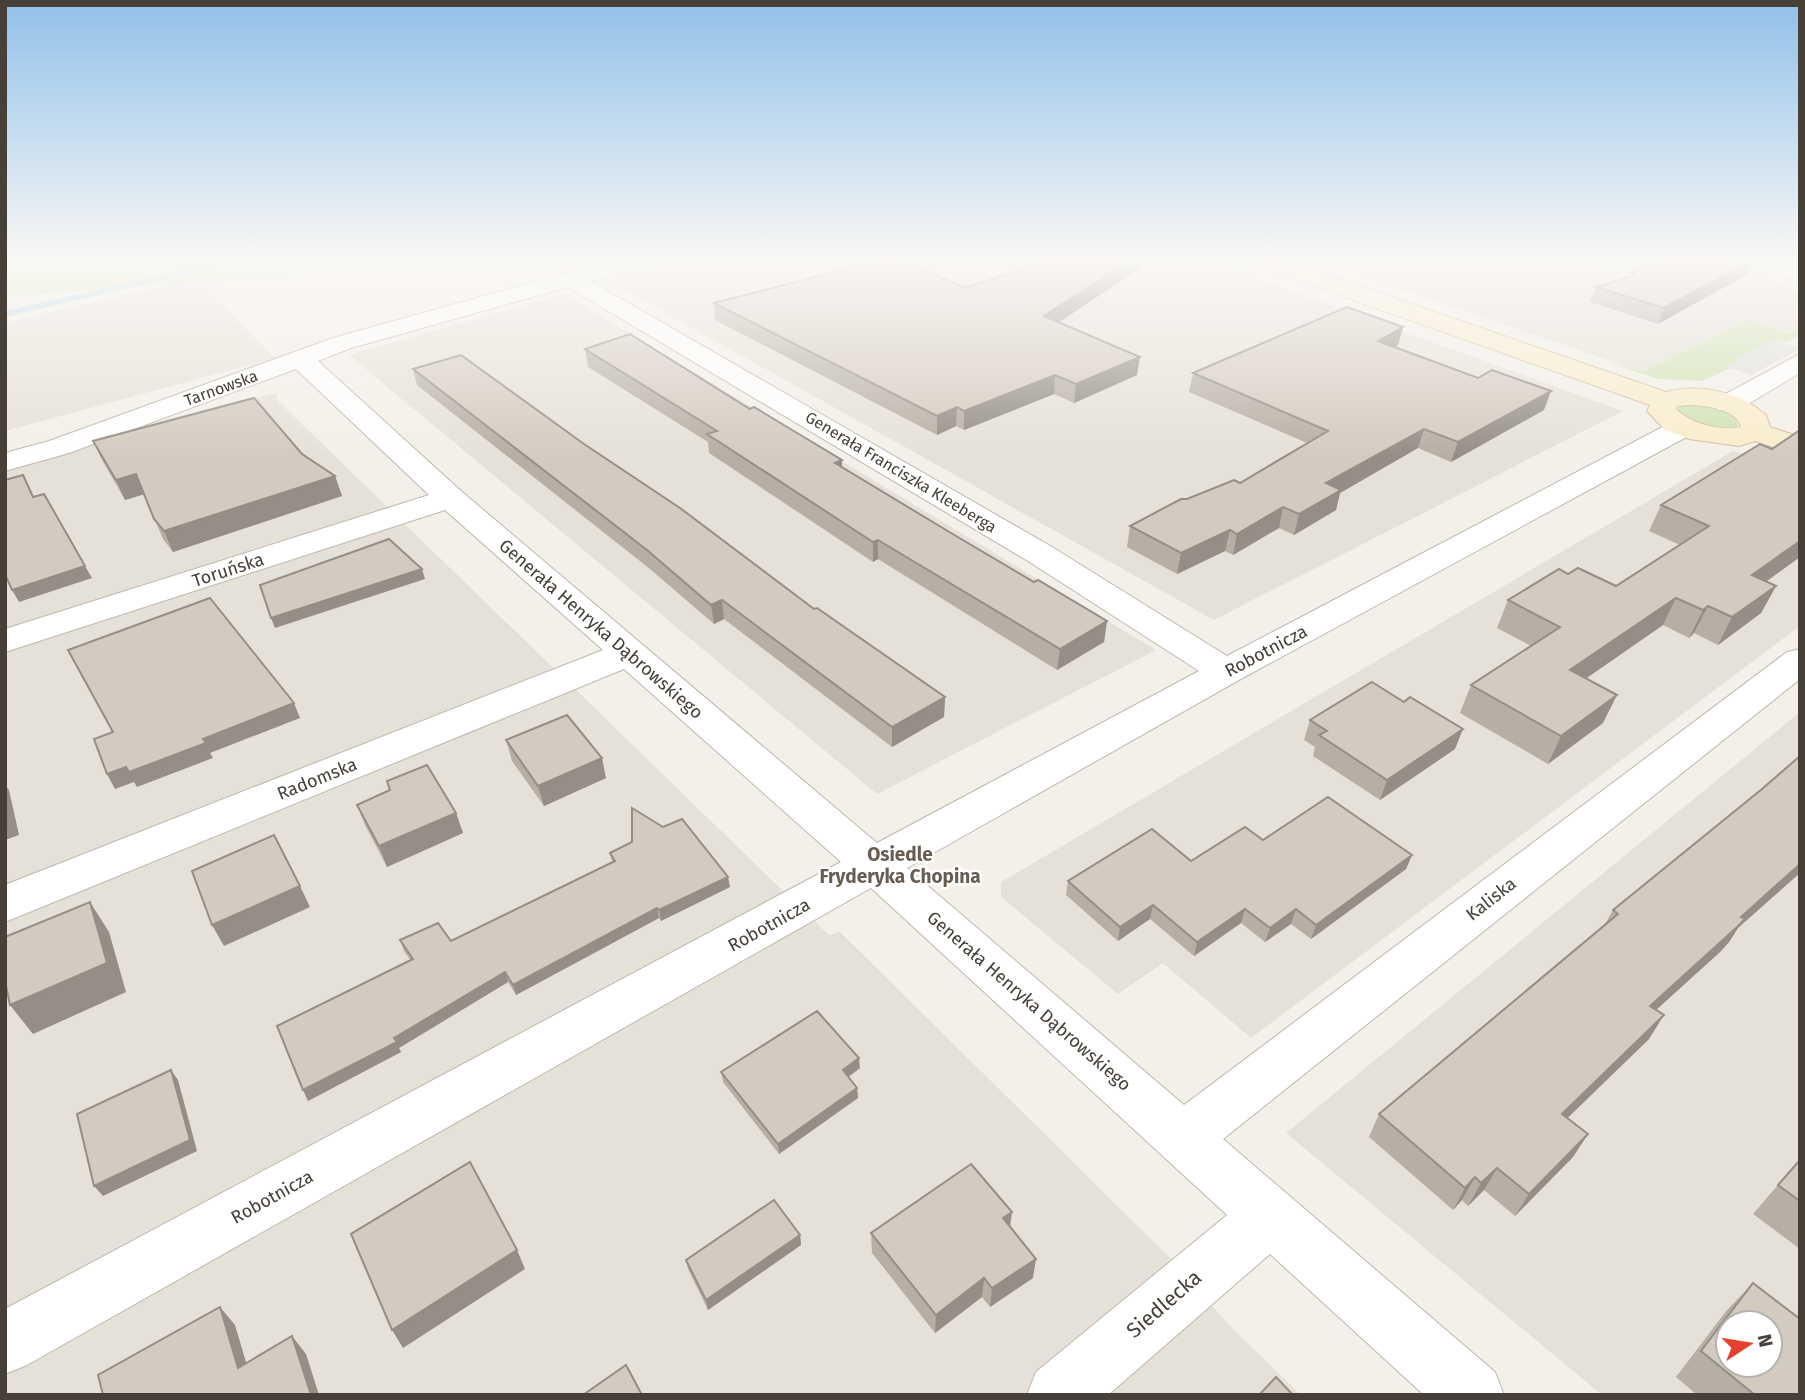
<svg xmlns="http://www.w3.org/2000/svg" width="1805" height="1400" font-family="'Fira Sans',sans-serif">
	<rect width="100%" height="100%" fill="#f3f0e9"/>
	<g fill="#e6e1d8" fill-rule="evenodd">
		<polygon points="683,260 1206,260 1623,411 1214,620 610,282"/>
		<polygon points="1313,260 1561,260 1620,278 1654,260 1724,260 1800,293 1800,326 1789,332 1741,319 1742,323 1643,372"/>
		<polygon points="195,279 275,358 5,431 5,323"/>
		<polygon points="564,294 1044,583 1156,650 877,794 349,355"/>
		<polygon points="276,393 278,401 777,885 829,935 840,932 1171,1259 1232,1328 1301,1395 5,1395 5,465"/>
		<polygon points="1733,451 1800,472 1800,626 1251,1038 1163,963 1118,994 1001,897 1001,882"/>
		<path d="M 1800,712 L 1800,1395 L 1602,1395 L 1286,1133 ZM 1728,1323 L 1770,1323 L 1770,1365 L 1728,1365 Z"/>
	</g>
	<g fill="#d1e3b6">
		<polygon points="97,260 388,260 278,276 5,297 5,270"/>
		<polygon points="1740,318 1789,333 1800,326 1800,336 1787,342 1775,339 1726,366 1731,368 1702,381 1658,379 1600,360 1643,372 1742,323"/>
		<path d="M 1684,405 C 1701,405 1734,404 1738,425 C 1718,436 1696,422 1678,413 L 1678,408 Z"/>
	</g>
	<polygon fill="#e2e0dd" points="1775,339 1800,349 1751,375 1725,366"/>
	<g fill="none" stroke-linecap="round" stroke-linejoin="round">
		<polygon fill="#acd3ea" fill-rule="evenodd" points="229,260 247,260 5,317 5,311"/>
		<defs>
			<g id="street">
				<path d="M 613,260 L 650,260 L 647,265 L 590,281 L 1052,547 L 1227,656 L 1672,422 L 1682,419 L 1692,422 L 1696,428 L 1692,434 L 1239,680 L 907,868 L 1184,1105 L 1787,652 L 1800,649 L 1800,679 L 1223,1139 L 1495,1372 L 1504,1395 L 1424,1395 L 1270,1254 L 1108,1395 L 1027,1395 L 1036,1372 L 1227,1215 L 871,888 L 27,1365 L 5,1374 L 5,1309 L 841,862 L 624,669 L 5,922 L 5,885 L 603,650 L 445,510 L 5,652 L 5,629 L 429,495 L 296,369 L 69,453 L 5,471 L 5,453 L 49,441 L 333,338 ZM 568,287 L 1028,561 L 1199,671 L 877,843 L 461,491 L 318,361 L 351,348 Z"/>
				<polygon points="1756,260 1786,260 1800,266 1800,282 1759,265"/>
				<polygon points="1800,354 1800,373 1738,410 1718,410 1714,404 1718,398"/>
			</g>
			<path id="secondary" d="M 1251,260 L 1285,260 L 1666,392 C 1701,383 1739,392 1766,415 L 1770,427 L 1800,437 L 1800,456 L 1755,441 L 1739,446 L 1689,439 L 1664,429 L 1647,411 L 1650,405 L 1254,265 ZM 1688,405 C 1705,405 1737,409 1741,427 C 1719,431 1692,424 1676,409 L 1677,406 Z"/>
		</defs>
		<use href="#street" stroke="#beb7ad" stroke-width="2"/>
		<use href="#secondary" stroke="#cebf9d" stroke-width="2"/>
		<use href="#street" fill="#fff" fill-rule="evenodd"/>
		<use href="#secondary" fill="#faedcd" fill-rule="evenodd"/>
	</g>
	<g fill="#b6afa5">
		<polygon points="1051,260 1152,260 1059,322 1137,375 1074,403 1054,394 964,430 956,426 937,435 715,320 714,303 965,288"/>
		<polygon points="1658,260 1755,260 1748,274 1658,324 1590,302 1596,287 1630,277 1632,273"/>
		<polygon points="1403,327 1398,345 1395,347 1544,410 1451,462 1418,448 1340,493 1336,510 1294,535 1279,528 1233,555 1225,551 1177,574 1127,547 1130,526 1187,499 1240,483 1307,443 1189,392 1193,373"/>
		<polygon points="585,349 750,409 842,460 842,467 956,536 1034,582 1107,621 1104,642 1057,670 878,559 873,562 709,453 708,442 588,367"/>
		<polygon points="413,369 584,444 814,609 945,697 944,717 892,747 724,619 714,624 650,569 417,385"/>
		<polygon points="1800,430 1800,557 1766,581 1776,586 1761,613 1718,645 1694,633 1689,638 1663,625 1586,678 1603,723 1548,764 1460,713 1471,685 1531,646 1497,628 1508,600 1568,574 1616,586 1680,545 1649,531 1661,505 1772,449"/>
		<polygon points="93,441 302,454 335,476 342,496 173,552 163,539 144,494 125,500 102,460"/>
		<polygon points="1310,720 1455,749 1380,800 1313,756 1315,747 1304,740"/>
		<polygon points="506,740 606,778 544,806 512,761"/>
		<polygon points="357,805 456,813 463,833 387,867 365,825"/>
		<polygon points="1263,840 1412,855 1406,869 1311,939 1291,924 1265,942 1241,923 1194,956 1150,919 1118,941 1066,895 1068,881 1191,861"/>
		<polygon points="610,853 730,887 661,921 659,918 516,995 508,982 399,1048 401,1052 308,1101 411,961 404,951 400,940 451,941 612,862"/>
		<polygon points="1613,910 1738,928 1729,942 1720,952 1656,1010 1649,1039 1567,1118 1573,1157 1515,1216 1484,1190 1468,1206 1462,1200 1453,1210 1369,1137 1379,1114 1605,924"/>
		<polygon points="860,1068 848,1077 857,1088 858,1098 779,1154 723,1082 721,1072"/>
		<polygon points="1800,1159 1800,1249 1753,1214"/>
		<polygon points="1012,1212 1010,1227 1033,1278 990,1307 982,1297 935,1333 872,1253 871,1233"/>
		<polygon points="800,1235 801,1245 708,1310 688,1269 686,1260"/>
		<polygon points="1753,1283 1800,1395 1697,1395 1676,1377 1727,1310"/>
	</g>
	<g fill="#948e86">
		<polygon points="1129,260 1152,260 1043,333 1044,316"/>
		<polygon points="1748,260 1755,260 1748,274 1658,324 1664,308"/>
		<polygon points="1403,327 1398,345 1373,360 1378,341"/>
		<polygon points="1140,357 1137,375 1074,403 1076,384"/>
		<polygon points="1055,375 1054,394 964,430 964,411"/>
		<polygon points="1551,391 1544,410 1451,462 1458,442"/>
		<polygon points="957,407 956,426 937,435 937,416"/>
		<polygon points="1424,429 1418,448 1340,493 1336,510 1294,535 1299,514 1326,483"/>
		<polygon points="842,460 842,479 835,463"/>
		<polygon points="136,474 145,494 125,500 116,480"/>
		<polygon points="335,476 342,496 173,552 164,531"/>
		<polygon points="1283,507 1279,528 1233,555 1237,534"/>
		<polygon points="1230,530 1225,551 1177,574 1181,553"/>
		<polygon points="878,540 878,559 873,562 873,542"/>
		<polygon points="1800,541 1800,557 1738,602 1752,575"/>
		<polygon points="85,566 92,578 19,602 12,590"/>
		<polygon points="422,569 425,579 275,628 271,618"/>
		<polygon points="1776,586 1761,613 1718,645 1732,617"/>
		<polygon points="1676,598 1663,625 1558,698 1570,670"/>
		<polygon points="722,600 724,619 714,624 711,605"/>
		<polygon points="1708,606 1694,633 1689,638 1703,610"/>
		<polygon points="1107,621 1104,642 1057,670 1060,649"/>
		<polygon points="1617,695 1603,723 1548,764 1561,736"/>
		<polygon points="945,697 944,717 892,747 892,727"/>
		<polygon points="294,703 300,718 210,753 213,758 137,787 134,782 115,789 107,774"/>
		<polygon points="1463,729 1455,749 1380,800 1387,780"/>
		<polygon points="602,758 606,778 544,806 538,786"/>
		<polygon points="5,785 9,790 19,835 5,840"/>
		<polygon points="456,813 463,833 387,867 379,846"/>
		<polygon points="1412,855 1406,869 1311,939 1316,925"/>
		<polygon points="1800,864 1800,873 1738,928 1729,942 1720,952 1635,1029 1650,1006 1741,917"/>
		<polygon points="728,877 730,887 661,921 659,910"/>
		<polygon points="300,886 310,907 224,946 212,925"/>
		<polygon points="90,902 109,932 126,992 33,1034 10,1005"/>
		<polygon points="1153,905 1150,919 1118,941 1120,927"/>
		<polygon points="657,908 659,918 516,995 513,985"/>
		<polygon points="1245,909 1241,923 1194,956 1197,942"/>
		<polygon points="1296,909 1291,924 1265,942 1270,928"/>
		<polygon points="505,972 508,982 399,1048 401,1052 308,1101 303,1090 394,1038"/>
		<polygon points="1664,1015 1649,1039 1548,1137 1562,1114"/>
		<polygon points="859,1058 860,1068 844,1080 843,1070"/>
		<polygon points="171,1070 178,1080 197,1151 103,1196 94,1186"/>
		<polygon points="857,1088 858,1098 779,1154 778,1144"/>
		<polygon points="1588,1134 1573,1157 1515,1216 1529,1194"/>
		<polygon points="1497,1168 1484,1190 1468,1206 1481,1183"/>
		<polygon points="1475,1177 1462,1200 1453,1210 1465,1188"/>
		<polygon points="1012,1212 1009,1231 1003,1218"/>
		<polygon points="800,1235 801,1245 708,1310 706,1300"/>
		<polygon points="517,1250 525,1269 403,1348 392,1330"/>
		<polygon points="1036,1259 1033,1278 990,1307 992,1288"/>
		<polygon points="984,1278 982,1297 935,1333 936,1315"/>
		<polygon points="220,1307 235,1325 253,1386 238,1368"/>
		<polygon points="292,1336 306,1354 319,1395 311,1395"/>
	</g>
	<g fill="#d4cbc0" stroke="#948e86" stroke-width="2" fill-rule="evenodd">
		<polygon points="882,260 902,260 965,288 1051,260 1129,260 1044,316 1140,357 1076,384 1055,375 964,411 957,407 937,416 714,303"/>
		<polygon points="1658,260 1752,260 1664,308 1596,287 1636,275 1632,273"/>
		<polygon points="1347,307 1403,327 1378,341 1478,378 1492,370 1551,391 1458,442 1424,429 1326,483 1341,490 1299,514 1283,507 1237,534 1230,530 1181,553 1130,526 1181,499 1187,499 1234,480 1240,483 1328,431 1193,373"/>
		<polygon points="630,334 750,409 754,407 842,460 835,463 956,536 1034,582 1038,580 1107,621 1060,649 878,540 873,542 707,434 717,431 585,349"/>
		<polygon points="461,355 584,444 680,508 814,609 817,608 945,697 892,727 722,600 711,605 647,550 413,369"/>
		<polygon points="254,398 302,454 335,476 164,531 154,519 136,474 116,480 93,441"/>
		<polygon points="1800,430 1800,541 1752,575 1776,586 1732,617 1708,606 1703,610 1676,598 1570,670 1617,695 1561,736 1471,685 1560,627 1508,600 1559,569 1568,574 1578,568 1616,586 1709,526 1661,505 1760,444 1772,449"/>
		<polygon points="23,475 33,497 44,494 85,566 12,590 5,574 5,480"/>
		<polygon points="389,539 422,569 271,618 260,585"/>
		<polygon points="210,598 294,703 203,739 206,743 129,772 126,767 107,774 94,739 113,732 68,650"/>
		<polygon points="1372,682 1404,702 1410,697 1463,729 1387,780 1319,735 1327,731 1310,720"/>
		<polygon points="567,715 602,758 538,786 506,740"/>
		<polygon points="1800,756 1800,864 1741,917 1745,919 1736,928 1650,1006 1664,1015 1562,1114 1588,1134 1529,1194 1497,1168 1481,1183 1475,1177 1465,1188 1379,1114 1618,914 1613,910 1762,789"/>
		<polygon points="427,765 456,813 379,846 357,805 390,790 387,781"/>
		<polygon points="1328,797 1412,855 1316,925 1296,909 1270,928 1245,909 1197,942 1153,905 1120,927 1068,881 1152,829 1191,861 1245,827 1263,840"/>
		<polygon points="632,808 663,827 682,819 728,877 659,910 657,908 513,985 505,972 394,1038 397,1042 303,1090 277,1026 413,959 400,940 438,923 451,941 615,861 610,853 632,842"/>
		<polygon points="274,835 300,886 212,925 192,871"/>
		<polygon points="90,902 107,963 10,1005 5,981 5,937"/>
		<polygon points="817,1011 859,1058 843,1070 857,1088 778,1144 721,1072"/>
		<polygon points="171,1070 190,1140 94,1186 77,1114"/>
		<polygon points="1800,1160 1800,1201 1778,1185"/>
		<polygon points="470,1162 517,1250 392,1330 351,1234"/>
		<polygon points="971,1164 1012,1212 1003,1218 1036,1259 992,1288 984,1278 936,1315 871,1233"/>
		<polygon points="774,1200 800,1235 706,1300 686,1260"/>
		<path d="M 1753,1283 L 1800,1319 L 1800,1395 L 1755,1395 L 1701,1351 ZM 1728,1323 L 1770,1323 L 1770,1365 L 1728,1365 Z"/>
		<polygon points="220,1307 238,1368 292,1336 311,1395 103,1395 98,1375"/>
		<polygon points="626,1365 642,1395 583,1395"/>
		<polygon points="1276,1377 1293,1395 1259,1395"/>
	</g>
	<linearGradient id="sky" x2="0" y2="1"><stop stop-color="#90c0e9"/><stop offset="0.57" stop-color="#faf8f5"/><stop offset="1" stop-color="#faf8f5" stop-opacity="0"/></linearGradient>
	<rect width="1805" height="456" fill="url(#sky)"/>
	<g text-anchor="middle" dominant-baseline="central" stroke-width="5" stroke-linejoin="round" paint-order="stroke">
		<g font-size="16" fill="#464038" stroke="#fff">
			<text transform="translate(221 388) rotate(-20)">Tarnowska</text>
			<text transform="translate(901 472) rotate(31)">Generała Franciszka Kleeberga</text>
		</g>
		<g font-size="18" fill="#464038" stroke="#fff">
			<text transform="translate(228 570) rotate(-18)">Toruńska</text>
			<text transform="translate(601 629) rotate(41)">Generała Henryka Dąbrowskiego</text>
			<text transform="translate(1266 651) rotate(-28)">Robotnicza</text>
			<text transform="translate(317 779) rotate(-22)">Radomska</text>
			<text transform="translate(1491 899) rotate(-38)">Kaliska</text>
			<text transform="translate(769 925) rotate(-29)">Robotnicza</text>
			<text transform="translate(1029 1001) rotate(41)">Generała Henryka Dąbrowskiego</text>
			<text transform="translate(272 1197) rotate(-29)">Robotnicza</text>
		</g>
		<g font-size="19" font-weight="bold" fill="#685d50" stroke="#fff">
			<text x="900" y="854">Osiedle<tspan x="900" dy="22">Fryderyka Chopina</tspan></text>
		</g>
		<g font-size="21" fill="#464038" stroke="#fff">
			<text transform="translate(1164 1304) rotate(-41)">Siedlecka</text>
		</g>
	</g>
	<rect width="1805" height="1400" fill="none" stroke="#464038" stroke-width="14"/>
	<g transform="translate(1749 1344) rotate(78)"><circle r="33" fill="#ffffff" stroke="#b5b3af" stroke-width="2"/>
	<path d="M0-5L12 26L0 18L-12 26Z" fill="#e6412e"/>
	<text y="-10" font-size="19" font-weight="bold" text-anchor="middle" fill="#464038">N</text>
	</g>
</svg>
